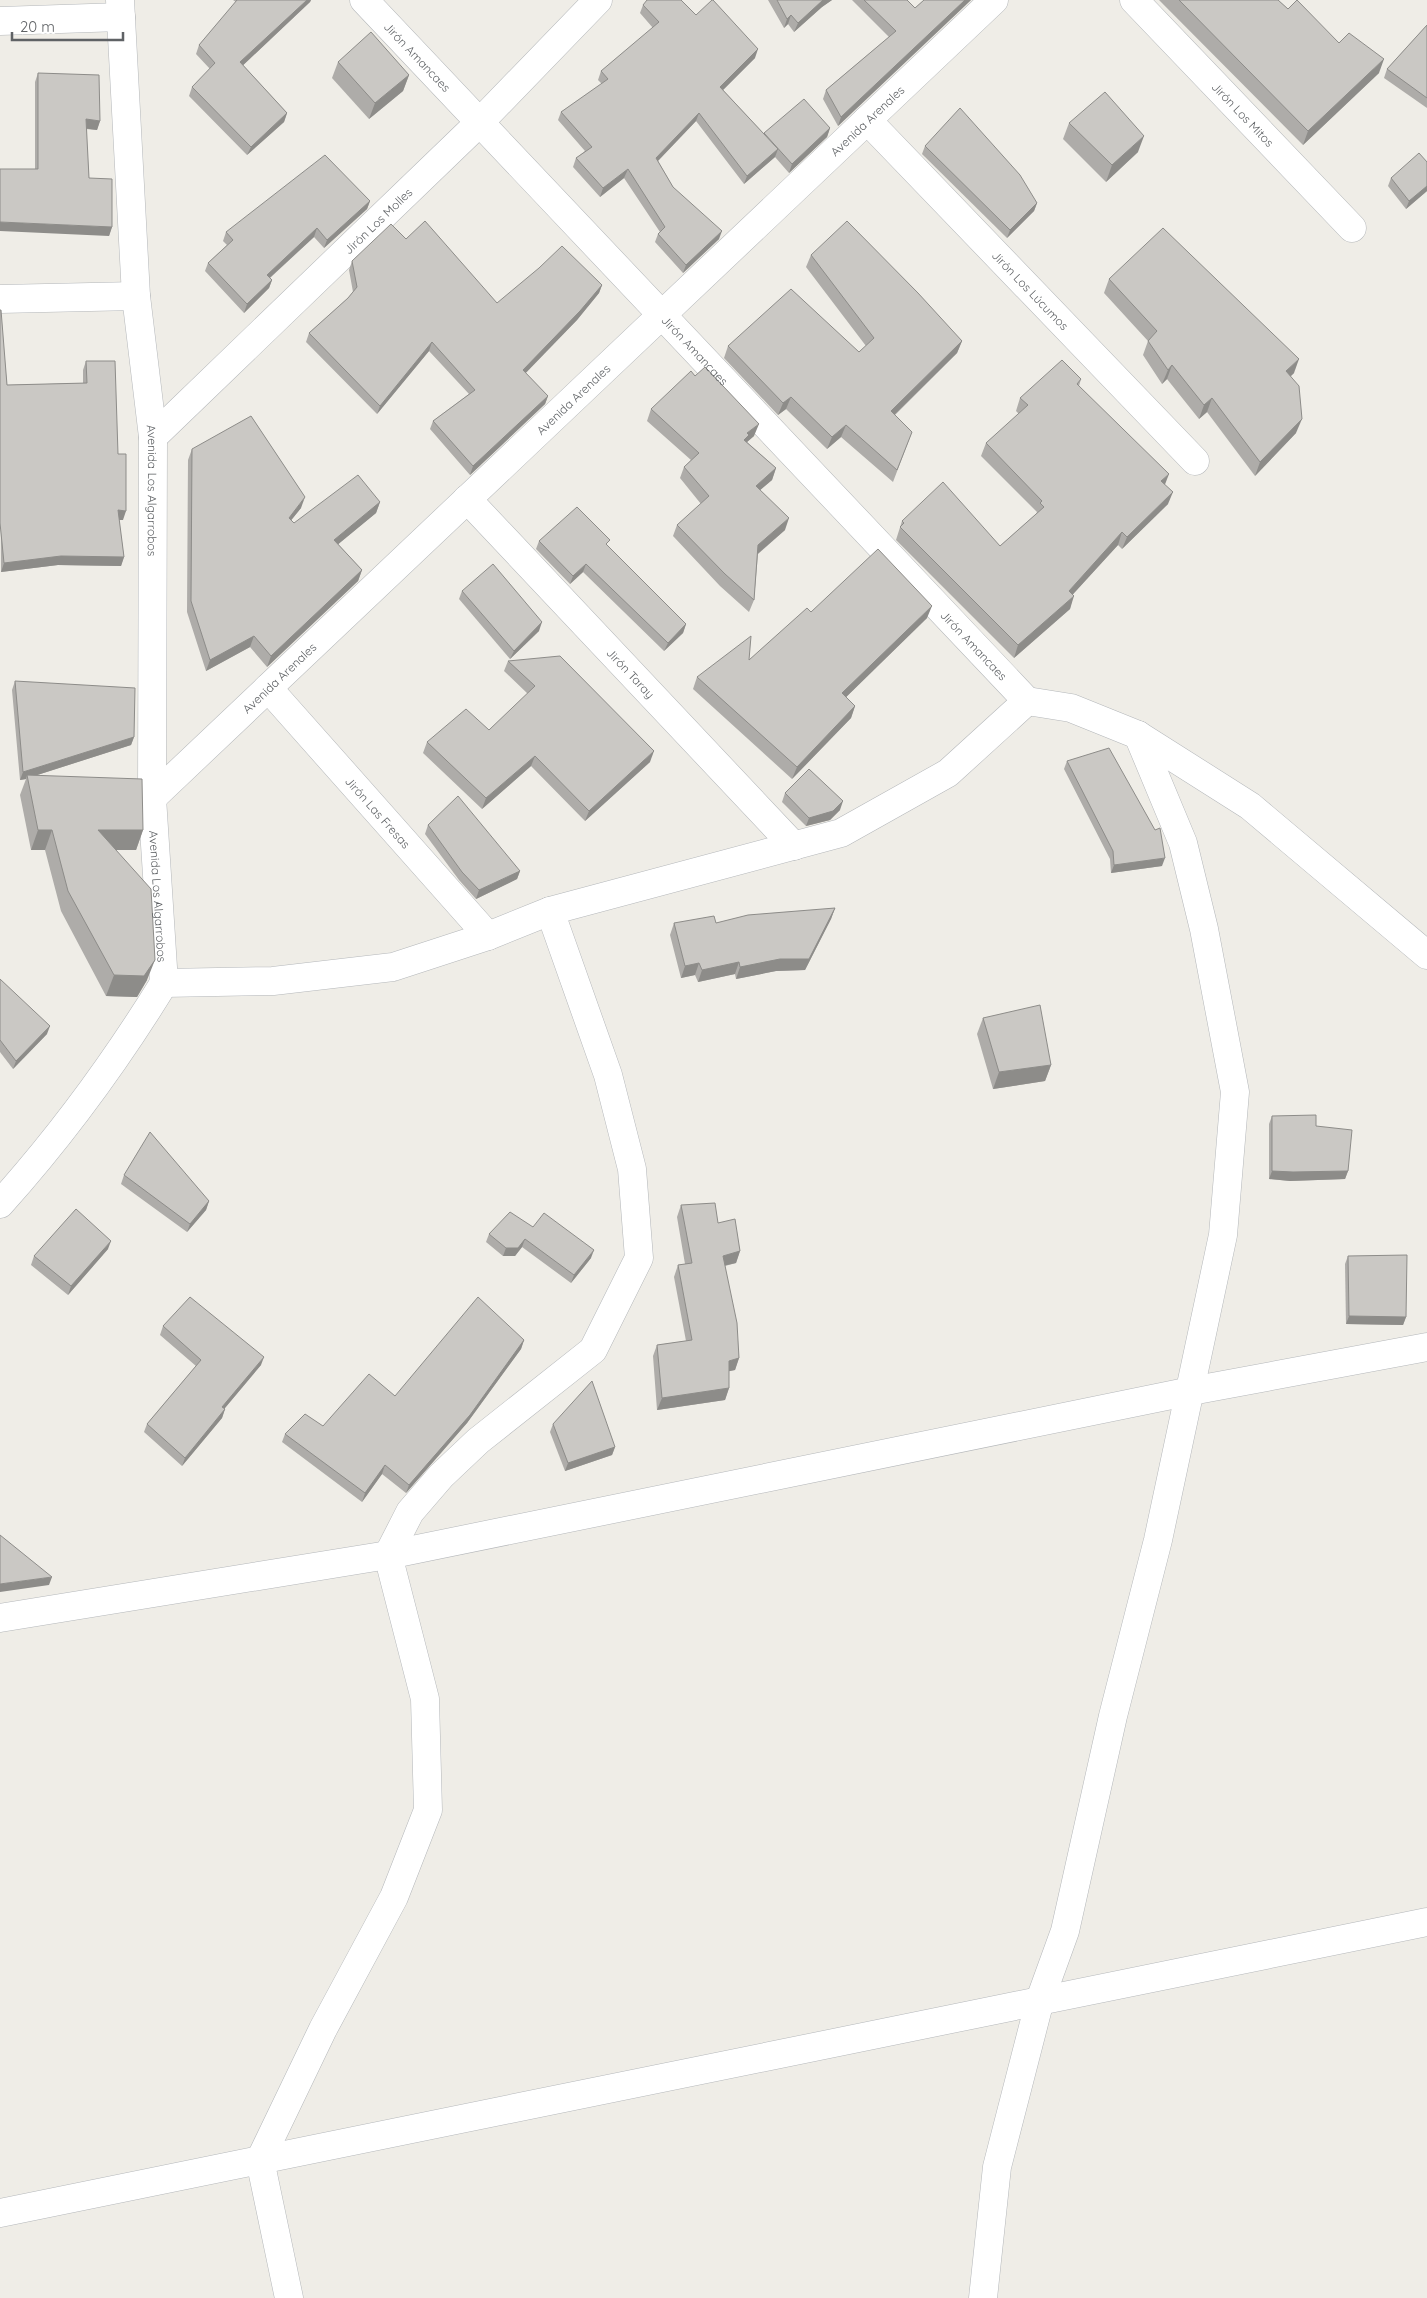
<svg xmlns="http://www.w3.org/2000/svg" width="1427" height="2298" font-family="Quicksand,sans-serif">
	<rect width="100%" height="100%" fill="#efede7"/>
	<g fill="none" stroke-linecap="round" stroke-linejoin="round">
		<defs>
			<g id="minor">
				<path id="s1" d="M 120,0 L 136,296 L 153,437 L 152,798 L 164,983"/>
				<path id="s2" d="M 364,0 L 1027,701"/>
				<path id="s3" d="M 1134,0 L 1352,228"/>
				<polyline points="0,21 121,17"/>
				<path id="s4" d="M 867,120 L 1195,461"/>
				<polyline points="0,299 136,296"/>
				<path id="s5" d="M 153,437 L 479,123 L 598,0"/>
				<path id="s6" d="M 467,499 L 794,846"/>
				<path id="s7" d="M 268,688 L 488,936"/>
				<polyline points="1027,701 1071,708 1138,735 1250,806 1427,955"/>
				<path id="s8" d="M 152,798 L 994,0"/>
				<polyline points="164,983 273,981 393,967 488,936 550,911 841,833 948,773 1027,701"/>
				<path d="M 0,1204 C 62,1135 116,1061 164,983"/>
				<polyline points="0,1618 388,1555 1191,1391 1427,1347"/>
				<polyline points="0,2213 1427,1922"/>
				<polyline points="289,2298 260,2160 323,2029 394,1897 428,1810 425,1699 388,1555 410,1512 441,1476 478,1441 593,1350 639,1258 632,1169 608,1075 550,911"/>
				<polyline points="983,2298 997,2167 1040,2000 1065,1931 1113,1716 1158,1540 1223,1235 1235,1092 1204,929 1183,843 1138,735"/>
			</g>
		</defs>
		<use href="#minor" stroke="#b4b7ba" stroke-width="29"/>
		<use href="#minor" stroke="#fff" stroke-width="28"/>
	</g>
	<g fill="#aeaca9">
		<polygon points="233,0 311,0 310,2 243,65 287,113 284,122 247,155 189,96 192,87 210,69 196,54 199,45 236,2"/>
		<polygon points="768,0 832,0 822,7 794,32 788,24 784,28"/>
		<polygon points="852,0 907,0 915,8 924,0 971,0 838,126 823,99 826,90 889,37"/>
		<polygon points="1159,0 1278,0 1288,9 1339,43 1379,73 1303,145"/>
		<polygon points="643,5 696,15 755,58 723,90 764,134 764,133 830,128 827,137 789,173 775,157 744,184 696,121 658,161 673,187 719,239 683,273 655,242 658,234 660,232 624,178 600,197 573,167 576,158 585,151 558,120 561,112 602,84 598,80 601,71 653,28 640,13"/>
		<polygon points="1427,25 1427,108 1384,78 1387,69"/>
		<polygon points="338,62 409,75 403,91 369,119 332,78"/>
		<polygon points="38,73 100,121 97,130 86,129 89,178 112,227 109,236 35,169 35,82"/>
		<polygon points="1069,123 1138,152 1106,182 1063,139"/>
		<polygon points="925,146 1037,203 1034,211 1007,238 922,154"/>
		<polygon points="1427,162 1427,191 1406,209 1388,186 1391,178"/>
		<polygon points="370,201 367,209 324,248 314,237 270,278 272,280 269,288 244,313 205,271 208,263 227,245 223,241 226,232"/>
		<polygon points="406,239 497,303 602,285 599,293 577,320 525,373 548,396 545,404 470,475 430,429 433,421 469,394 429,351 377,414 306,342 309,333 348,298 353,292 349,270 352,261"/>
		<polygon points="811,255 962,341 957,353 895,415 912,432 893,482 841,437 827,449 786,409 778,415 724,358 728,346 859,352 866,346 806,267"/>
		<polygon points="1109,279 1294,373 1291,376 1296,433 1255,476 1207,412 1199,419 1167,379 1162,384 1143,355 1148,341 1104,293"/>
		<polygon points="0,310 7,385 83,383 83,370 86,361 118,454 123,520 119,520 124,557 121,566 58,565 1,572"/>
		<polygon points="1081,379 1079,386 1165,484 1168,504 1122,549 1118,545 1073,594 1070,609 1014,658 896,540 902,521 1000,546 1036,514 1037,512 981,456 986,443 1019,414 1016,411 1020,398"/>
		<polygon points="651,409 754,436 747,442 776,468 772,480 760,490 785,530 758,554 754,600 749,612 720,586 673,536 677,525 701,504 680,478 684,467 691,460 647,421"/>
		<polygon points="192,449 301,508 291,520 294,523 380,502 376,513 338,544 362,570 358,581 267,667 250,647 206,671 187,612 188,460"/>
		<polygon points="539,541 608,546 686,624 683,633 664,651 583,572 570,584 536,549"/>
		<polygon points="462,591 539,631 510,659 459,599"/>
		<polygon points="811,612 927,618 846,697 855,706 851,718 792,779 693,689 697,677 749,660"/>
		<polygon points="508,661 650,762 585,821 531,766 482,809 423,753 427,742 489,730 528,694 504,671"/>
		<polygon points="15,681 134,737 131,745 37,775 143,830 136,850 116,850 147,980 137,997 106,996 61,911 45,850 31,850 20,795 26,779 20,780 12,690"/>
		<polygon points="1067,761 1162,866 1111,873 1110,859 1064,769"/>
		<polygon points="785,793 840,810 830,820 806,826 782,802"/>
		<polygon points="428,825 520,871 517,879 476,899 459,880 425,834"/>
		<polygon points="835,908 831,919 805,970 776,971 736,979 735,974 698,982 695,975 681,978 670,935 674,923 716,923"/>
		<polygon points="0,979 47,1034 13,1069 0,1052"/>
		<polygon points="983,1018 1051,1065 1045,1081 993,1089 977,1034"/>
		<polygon points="1272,1116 1316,1126 1348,1171 1345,1179 1290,1181 1269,1179 1269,1124"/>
		<polygon points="124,1175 209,1201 206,1210 187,1232 121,1184"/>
		<polygon points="681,1205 718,1223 740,1251 736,1263 725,1266 739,1358 735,1370 729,1371 729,1388 725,1400 657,1410 653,1356 657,1345 686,1341 674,1277 678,1265 685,1264 677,1217"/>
		<polygon points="533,1227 591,1258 571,1283 522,1247 515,1256 503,1256 486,1242 489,1234"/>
		<polygon points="108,1249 68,1295 31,1265 34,1256"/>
		<polygon points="1348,1256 1406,1317 1403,1325 1346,1324 1345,1264"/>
		<polygon points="163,1326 261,1365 225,1408 225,1409 222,1418 182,1466 144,1432 147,1424 196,1366 160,1335"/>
		<polygon points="524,1340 521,1349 467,1423 406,1493 382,1474 362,1502 282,1442 285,1434 323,1426 395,1396"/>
		<polygon points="553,1424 615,1447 612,1455 565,1471 550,1432"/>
	</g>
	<g fill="#8d8c89">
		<polygon points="307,0 311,0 310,2 237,71 240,62"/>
		<polygon points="823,0 832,0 822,7 794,32 798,23"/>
		<polygon points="965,0 971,0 838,126 841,117"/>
		<polygon points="791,15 788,24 784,28 787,19"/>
		<polygon points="758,49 755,58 717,96 720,87"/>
		<polygon points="1384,59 1379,73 1303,145 1308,131"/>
		<polygon points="409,75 403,91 369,119 375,103"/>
		<polygon points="287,113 284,122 247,155 251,147"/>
		<polygon points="699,113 696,121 653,166 656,158"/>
		<polygon points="86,119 100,121 97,130 82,128"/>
		<polygon points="830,128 827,137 789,173 792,164"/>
		<polygon points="1144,136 1138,152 1106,182 1112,165"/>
		<polygon points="778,149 775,157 744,184 747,176"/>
		<polygon points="628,169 624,178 600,197 603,188"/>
		<polygon points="1427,186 1427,191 1406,209 1409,201"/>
		<polygon points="370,201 367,209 324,248 327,240"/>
		<polygon points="1037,203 1034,211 1007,238 1010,230"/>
		<polygon points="0,222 112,227 109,236 0,231"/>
		<polygon points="317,228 314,237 264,283 267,275"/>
		<polygon points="722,231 719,239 683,273 686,265"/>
		<polygon points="272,280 269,288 244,313 247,304"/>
		<polygon points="602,285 599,293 577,320 520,379 523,370"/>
		<polygon points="962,341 957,353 886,423 891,411"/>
		<polygon points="432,342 429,351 377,414 380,406"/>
		<polygon points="1299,359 1294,373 1281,385 1286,371"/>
		<polygon points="1172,365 1167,379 1162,384 1168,370"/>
		<polygon points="548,396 545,404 470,475 473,466"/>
		<polygon points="791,397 786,409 778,415 783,403"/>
		<polygon points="1212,398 1207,412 1199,419 1204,405"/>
		<polygon points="1302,419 1296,433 1255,476 1260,462"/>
		<polygon points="759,424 754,436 747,442 740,452 747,433"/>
		<polygon points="846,425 841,437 827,449 832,437"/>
		<polygon points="776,468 772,480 751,498 756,486"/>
		<polygon points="1169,474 1164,487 1161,481"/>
		<polygon points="1173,492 1168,504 1122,549 1127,537"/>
		<polygon points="305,497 301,508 285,528 289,518"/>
		<polygon points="380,502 376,513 330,551 334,540"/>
		<polygon points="118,510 126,511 123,520 115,520"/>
		<polygon points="789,518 785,530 754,557 758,545"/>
		<polygon points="1122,532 1118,545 1065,603 1069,591"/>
		<polygon points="61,556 124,557 121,566 58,565 1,572 4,563"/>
		<polygon points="586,564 583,572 570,584 573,576"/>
		<polygon points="362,570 358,581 267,667 271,656"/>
		<polygon points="1074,596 1070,609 1014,658 1018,645"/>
		<polygon points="932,606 927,618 838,705 842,693"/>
		<polygon points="542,622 539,631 510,659 514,651"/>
		<polygon points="686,624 683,633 664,651 668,643"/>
		<polygon points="254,636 250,647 206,671 210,660"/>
		<polygon points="855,706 851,718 792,779 797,767"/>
		<polygon points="134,737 131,745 28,778 27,775 26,779 20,780 23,772"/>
		<polygon points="654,751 650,762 585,821 589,811"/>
		<polygon points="535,756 531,766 482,809 486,798"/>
		<polygon points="843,801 840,810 830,820 806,826 809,818"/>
		<polygon points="38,830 52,830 45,850 31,850"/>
		<polygon points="98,830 143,830 136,850 90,850"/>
		<polygon points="1165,858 1162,866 1111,873 1114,865"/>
		<polygon points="520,871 517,879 476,899 479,890"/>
		<polygon points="835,908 831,919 805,970 776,971 736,979 740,967"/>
		<polygon points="155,960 147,980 137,997 106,996 114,975"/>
		<polygon points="739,962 735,974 698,982 702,970"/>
		<polygon points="699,963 695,975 681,978 685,966"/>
		<polygon points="50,1026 47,1034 13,1069 16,1061"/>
		<polygon points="1051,1065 1045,1081 993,1089 999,1072"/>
		<polygon points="1272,1171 1348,1171 1345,1179 1290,1181 1269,1179"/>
		<polygon points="209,1201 206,1210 187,1232 190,1224"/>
		<polygon points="525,1239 522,1247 515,1256 503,1256 506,1248"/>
		<polygon points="111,1241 108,1249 68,1295 71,1286"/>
		<polygon points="594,1250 591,1258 571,1283 574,1275"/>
		<polygon points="740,1251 736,1263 718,1267 723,1256"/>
		<polygon points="1349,1316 1406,1317 1403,1325 1346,1324"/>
		<polygon points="524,1340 521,1349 467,1423 406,1493 409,1485"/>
		<polygon points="264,1357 261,1365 219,1415 222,1407"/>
		<polygon points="739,1358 735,1370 725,1372 729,1361"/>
		<polygon points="729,1388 725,1400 657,1410 662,1398"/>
		<polygon points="225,1409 222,1418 182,1466 185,1458"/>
		<polygon points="615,1447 612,1455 565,1471 568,1463"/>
		<polygon points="385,1465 382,1474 362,1502 365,1493"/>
		<polygon points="52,1577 49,1585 0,1592 0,1584"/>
	</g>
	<g fill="#cac8c4" stroke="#8d8c89">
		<polygon points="237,0 307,0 240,62 287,113 251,147 192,87 215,63 199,45"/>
		<polygon points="647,0 681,0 696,15 712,0 713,0 758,49 720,87 778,149 747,176 699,113 656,158 673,187 722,231 686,265 658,234 665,227 628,169 603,188 576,158 592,147 561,112 608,79 601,71 659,22 643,5"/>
		<polygon points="777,0 823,0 798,23 791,15 787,19"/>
		<polygon points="864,0 907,0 915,8 924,0 965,0 841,117 826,90 896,31"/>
		<polygon points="1179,0 1278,0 1288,9 1297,0 1339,43 1349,33 1384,59 1308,131"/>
		<polygon points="1427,25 1427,98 1387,69"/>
		<polygon points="371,32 409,75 375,103 338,62"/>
		<polygon points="38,73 99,75 100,121 86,119 89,178 112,179 112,227 0,222 0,169 38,169"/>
		<polygon points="1105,92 1144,136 1112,165 1069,123"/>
		<polygon points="804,99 830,128 792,164 764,133"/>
		<polygon points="960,108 1020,175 1037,203 1010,230 925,146"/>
		<polygon points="1419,153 1427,162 1427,186 1409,201 1391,178"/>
		<polygon points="325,155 370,201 327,240 317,228 267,275 272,280 247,304 208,263 233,240 226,232"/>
		<polygon points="425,221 497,303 539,268 562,246 602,285 580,311 523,370 548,396 473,466 433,421 475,390 432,342 380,406 309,333 348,298 357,287 352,261 391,224 406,239"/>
		<polygon points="847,221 918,293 962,341 891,411 912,432 897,470 846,425 832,437 791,397 783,403 728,346 791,289 859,352 874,338 811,255"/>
		<polygon points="1163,228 1299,359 1286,371 1299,386 1302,419 1260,462 1212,398 1204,405 1172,365 1168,370 1148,341 1157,331 1109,279"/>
		<polygon points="0,310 1,310 7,385 87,383 86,361 115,361 118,454 126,454 126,511 118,510 124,557 61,556 4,563 0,523"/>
		<polygon points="1062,360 1081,379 1077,384 1169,474 1161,481 1173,492 1127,537 1122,532 1069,591 1074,596 1018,645 900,527 904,523 902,521 943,482 1000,546 1044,507 1040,503 1042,501 986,443 1028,405 1020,398"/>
		<polygon points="705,367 759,424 747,433 749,435 744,440 776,468 756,486 789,518 758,545 754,600 725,574 677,525 709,496 684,467 699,453 651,409 691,371 695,376"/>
		<polygon points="251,416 305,497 289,518 294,523 358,475 380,502 334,540 362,570 271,656 254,636 210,660 191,601 192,449"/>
		<polygon points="577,507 610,540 606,544 686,624 668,643 586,564 573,576 539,541"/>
		<polygon points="878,549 932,606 842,693 855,706 797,767 697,677 751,636 749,660 807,608 811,612"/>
		<polygon points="493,564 542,622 514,651 462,591"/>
		<polygon points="560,656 654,751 589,811 535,756 486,798 427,742 466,709 489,730 535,686 508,661"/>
		<polygon points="15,681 135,688 134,737 23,772"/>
		<polygon points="1109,748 1155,830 1160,828 1165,858 1114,865 1113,851 1067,761"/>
		<polygon points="809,769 843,801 833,811 809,818 785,793"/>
		<polygon points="27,775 142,779 143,830 98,830 151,889 155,960 144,976 114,975 68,891 52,830 38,830"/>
		<polygon points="458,796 520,871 479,890 462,872 428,825"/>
		<polygon points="835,908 809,959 780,959 740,967 739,962 702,970 699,963 685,966 674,923 714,916 716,923 748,915"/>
		<polygon points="0,979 50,1026 16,1061 0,1040"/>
		<polygon points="1040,1005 1051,1065 999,1072 983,1018"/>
		<polygon points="1316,1115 1316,1126 1352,1130 1348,1171 1293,1172 1272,1171 1272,1116"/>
		<polygon points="150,1132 209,1201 190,1224 124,1175"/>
		<polygon points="715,1203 718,1223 735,1219 740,1251 723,1256 737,1323 739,1358 729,1361 729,1388 662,1398 657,1345 692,1340 678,1265 692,1263 681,1205"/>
		<polygon points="76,1209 111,1241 71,1286 34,1256"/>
		<polygon points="510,1212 533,1227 544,1213 594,1250 574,1275 525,1239 518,1248 506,1248 489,1234"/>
		<polygon points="1407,1255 1406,1317 1349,1316 1348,1256"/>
		<polygon points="190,1297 264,1357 222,1407 225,1409 185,1458 147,1424 201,1360 163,1326"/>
		<polygon points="478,1297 524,1340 470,1415 409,1485 385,1465 365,1493 285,1434 305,1414 323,1426 369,1374 395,1396"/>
		<polygon points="592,1381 615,1447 568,1463 553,1424"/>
		<polygon points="0,1535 52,1577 0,1584"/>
	</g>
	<g text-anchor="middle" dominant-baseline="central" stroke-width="5" stroke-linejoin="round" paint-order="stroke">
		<g font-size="12" fill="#5f6265" stroke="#fff">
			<text stroke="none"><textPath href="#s2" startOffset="78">Jirón Amancaes</textPath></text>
			<text stroke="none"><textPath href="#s3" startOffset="158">Jirón Los Mitos</textPath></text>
			<text stroke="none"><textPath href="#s8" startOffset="985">Avenida Arenales</textPath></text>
			<text stroke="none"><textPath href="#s5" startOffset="312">Jirón Los Molles</textPath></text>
			<text stroke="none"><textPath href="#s4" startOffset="236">Jirón Los Lúcumos</textPath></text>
			<text stroke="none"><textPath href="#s2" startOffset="482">Jirón Amancaes</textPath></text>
			<text stroke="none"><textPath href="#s8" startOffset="580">Avenida Arenales</textPath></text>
			<text stroke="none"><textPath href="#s1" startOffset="492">Avenida Los Algarrobos</textPath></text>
			<text stroke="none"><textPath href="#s2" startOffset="888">Jirón Amancaes</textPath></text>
			<text stroke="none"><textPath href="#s6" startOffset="239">Jirón Taray</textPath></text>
			<text stroke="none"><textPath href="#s8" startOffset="175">Avenida Arenales</textPath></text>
			<text stroke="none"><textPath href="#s7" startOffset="166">Jirón Las Fresas</textPath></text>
			<text stroke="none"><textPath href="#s1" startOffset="898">Avenida Los Algarrobos</textPath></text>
		</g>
	</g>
	<path d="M12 32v8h111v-8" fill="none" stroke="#5f6265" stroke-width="2.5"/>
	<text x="20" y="32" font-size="15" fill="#5f6265" stroke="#ffffff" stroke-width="4" paint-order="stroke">20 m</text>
</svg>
